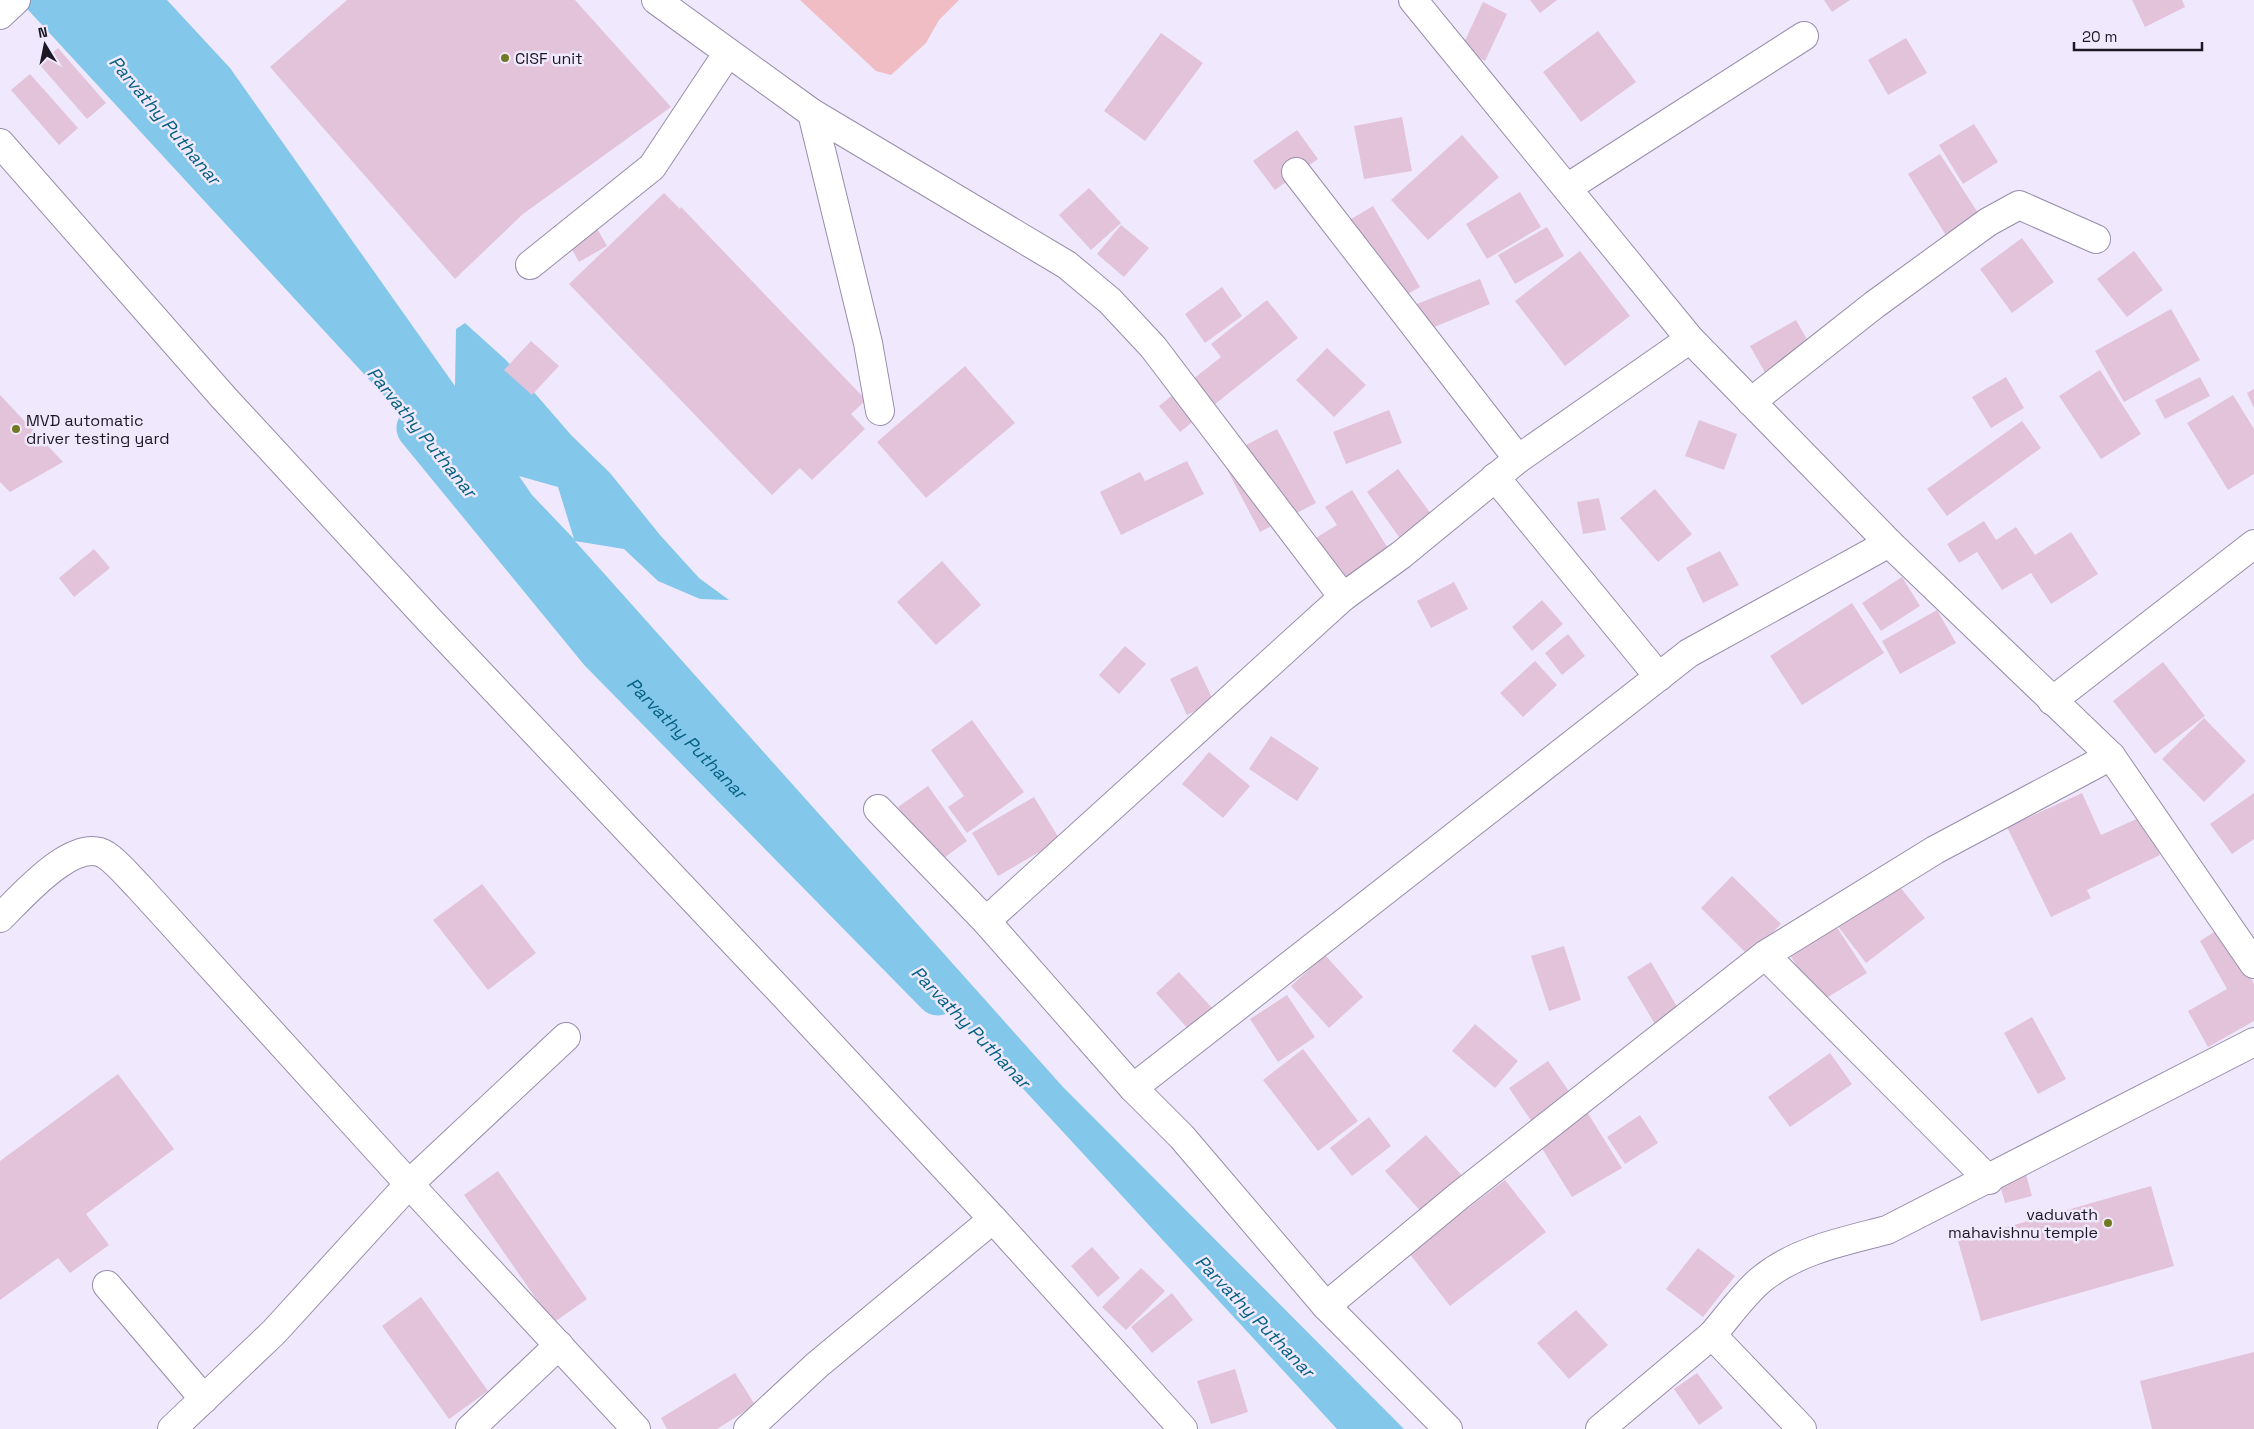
<svg xmlns="http://www.w3.org/2000/svg" width="2254" height="1429" font-family="'Space Grotesk',sans-serif">
	<rect width="100%" height="100%" fill="#f0e9fd"/>
	<polygon fill="#efbdc3" points="800,0 959,0 939,20 926,43 891,75 876,71"/>
	<path fill="#83c7ea" fill-rule="evenodd" d="M 19,0 L 167,0 L 230,68 L 455,386 L 456,329 L 465,323 L 506,360 L 571,435 L 610,473 L 660,535 L 699,578 L 729,600 L 700,599 L 658,581 L 624,549 L 575,541 L 1063,1087 L 1404,1429 L 1337,1429 ZM 519,476 L 558,487 L 574,539 L 532,495 Z"/>
	<g fill="none" stroke-linecap="round" stroke-linejoin="round">
		<path stroke="#83c7ea" stroke-width="45" id="s1" d="M 419,428 L 601,650 L 938,993"/>
	</g>
	<g fill="#e2c3d9">
		<polygon points="347,0 575,0 671,107 523,214 455,279 270,67"/>
		<polygon points="1530,0 1557,0 1540,13"/>
		<polygon points="1824,0 1850,0 1832,12"/>
		<polygon points="2132,0 2182,0 2185,7 2145,27"/>
		<polygon points="1483,2 1507,14 1485,61 1461,49"/>
		<polygon points="1598,31 1636,82 1581,122 1543,72"/>
		<polygon points="1161,33 1203,63 1145,141 1104,111"/>
		<polygon points="1906,38 1927,73 1888,95 1868,60"/>
		<polygon points="58,48 106,103 87,119 39,64"/>
		<polygon points="30,74 78,128 59,145 11,90"/>
		<polygon points="1402,117 1412,171 1364,179 1354,126"/>
		<polygon points="1974,124 1998,162 1963,184 1939,145"/>
		<polygon points="1297,130 1318,159 1275,190 1253,161"/>
		<polygon points="1462,135 1499,177 1428,240 1391,200"/>
		<polygon points="1940,154 1980,216 1947,237 1908,174"/>
		<polygon points="1089,188 1121,223 1091,250 1059,215"/>
		<polygon points="1520,192 1541,227 1487,259 1466,224"/>
		<polygon points="664,193 680,209 681,207 866,400 851,414 865,429 812,480 800,468 772,495 569,284"/>
		<polygon points="1373,206 1420,287 1383,308 1336,228"/>
		<polygon points="595,225 607,246 579,262 567,241"/>
		<polygon points="1121,225 1149,248 1124,277 1097,254"/>
		<polygon points="1547,227 1564,256 1515,284 1498,255"/>
		<polygon points="2022,238 2054,282 2012,313 1980,269"/>
		<polygon points="1580,251 1630,316 1565,366 1515,301"/>
		<polygon points="2134,251 2163,290 2127,317 2097,279"/>
		<polygon points="1480,279 1490,304 1427,330 1417,304"/>
		<polygon points="1222,287 1242,316 1205,343 1185,314"/>
		<polygon points="1267,300 1298,338 1180,432 1159,406 1221,357 1211,344"/>
		<polygon points="2171,309 2200,360 2124,402 2095,351"/>
		<polygon points="1796,320 1813,350 1767,376 1750,346"/>
		<polygon points="531,341 559,366 532,395 504,370"/>
		<polygon points="1327,348 1366,385 1334,417 1296,380"/>
		<polygon points="965,366 1015,423 926,498 877,442"/>
		<polygon points="2100,370 2141,434 2101,459 2059,396"/>
		<polygon points="2006,377 2024,408 1991,428 1972,397"/>
		<polygon points="2200,377 2210,396 2165,419 2155,400"/>
		<polygon points="2254,389 2254,408 2247,393"/>
		<polygon points="0,395 63,462 10,492 0,482"/>
		<polygon points="2233,395 2254,429 2254,474 2228,490 2187,423"/>
		<polygon points="1389,410 1402,443 1346,464 1333,432"/>
		<polygon points="1699,420 1737,434 1724,470 1685,456"/>
		<polygon points="2022,421 2041,448 1947,516 1927,489"/>
		<polygon points="1277,429 1316,503 1260,532 1221,458"/>
		<polygon points="1187,461 1204,494 1121,535 1100,492 1140,472 1145,481"/>
		<polygon points="1398,469 1434,518 1402,541 1367,492"/>
		<polygon points="1655,489 1692,534 1658,562 1620,518"/>
		<polygon points="1352,490 1394,558 1326,599 1296,550 1337,525 1325,507"/>
		<polygon points="1599,498 1606,530 1583,534 1577,502"/>
		<polygon points="1984,521 1996,540 2016,527 2035,555 2071,532 2098,574 2051,604 2031,573 2002,590 1977,552 1959,563 1947,544"/>
		<polygon points="94,549 110,568 74,597 59,578"/>
		<polygon points="1720,551 1739,585 1703,603 1686,568"/>
		<polygon points="942,561 981,605 936,645 897,602"/>
		<polygon points="1902,577 1920,606 1881,631 1862,603"/>
		<polygon points="1454,582 1468,609 1431,628 1417,601"/>
		<polygon points="1542,600 1563,624 1532,651 1512,627"/>
		<polygon points="1852,603 1884,653 1802,705 1770,656"/>
		<polygon points="1937,610 1956,643 1900,674 1882,641"/>
		<polygon points="1568,634 1585,656 1562,675 1545,653"/>
		<polygon points="1125,646 1146,664 1119,694 1099,675"/>
		<polygon points="1535,661 1557,685 1523,717 1500,693"/>
		<polygon points="2163,662 2205,716 2155,754 2113,701"/>
		<polygon points="1197,666 1214,702 1187,715 1170,679"/>
		<polygon points="2204,718 2246,761 2204,802 2162,759"/>
		<polygon points="972,720 1024,792 967,833 948,807 964,796 931,750"/>
		<polygon points="1271,736 1319,768 1297,801 1249,769"/>
		<polygon points="1209,752 1250,786 1223,818 1182,784"/>
		<polygon points="928,786 967,841 937,863 898,807"/>
		<polygon points="2082,793 2101,835 2141,817 2160,855 2087,890 2091,898 2051,917 2007,827"/>
		<polygon points="2254,793 2254,839 2232,854 2210,824"/>
		<polygon points="1034,797 1060,840 998,876 972,833"/>
		<polygon points="1732,876 1781,924 1749,956 1701,908"/>
		<polygon points="1895,881 1925,918 1866,963 1837,925"/>
		<polygon points="482,884 536,953 488,990 433,920"/>
		<polygon points="1834,923 1867,973 1820,1002 1788,952"/>
		<polygon points="2222,927 2254,984 2254,1021 2208,1047 2188,1011 2227,989 2200,941"/>
		<polygon points="1564,946 1581,1000 1549,1011 1531,956"/>
		<polygon points="1325,955 1363,997 1329,1028 1291,986"/>
		<polygon points="1651,962 1680,1012 1656,1026 1627,977"/>
		<polygon points="1179,972 1213,1009 1189,1030 1156,993"/>
		<polygon points="1287,995 1315,1037 1278,1062 1250,1019"/>
		<polygon points="2032,1017 2066,1079 2038,1094 2004,1033"/>
		<polygon points="1475,1024 1518,1061 1495,1088 1452,1051"/>
		<polygon points="1303,1049 1358,1121 1318,1151 1263,1080"/>
		<polygon points="1830,1053 1852,1084 1790,1127 1768,1097"/>
		<polygon points="1548,1061 1575,1100 1536,1128 1509,1088"/>
		<polygon points="118,1074 174,1149 86,1214 109,1245 70,1273 58,1258 0,1300 0,1161"/>
		<polygon points="1587,1112 1622,1168 1572,1197 1538,1142"/>
		<polygon points="1640,1115 1658,1143 1625,1164 1607,1137"/>
		<polygon points="1369,1117 1391,1146 1352,1176 1330,1148"/>
		<polygon points="1426,1135 1464,1178 1423,1214 1385,1171"/>
		<polygon points="498,1171 587,1299 553,1323 464,1195"/>
		<polygon points="2025,1171 2032,1196 2005,1203 1998,1178"/>
		<polygon points="1505,1180 1546,1232 1450,1306 1409,1253"/>
		<polygon points="2151,1186 2174,1266 1981,1321 1958,1241"/>
		<polygon points="1092,1247 1120,1278 1098,1297 1071,1266"/>
		<polygon points="1698,1248 1735,1276 1703,1317 1666,1289"/>
		<polygon points="1141,1268 1165,1291 1126,1330 1102,1307"/>
		<polygon points="1172,1293 1193,1320 1152,1353 1131,1327"/>
		<polygon points="421,1297 488,1391 449,1419 382,1326"/>
		<polygon points="1576,1310 1608,1345 1569,1379 1537,1343"/>
		<polygon points="2254,1352 2254,1429 2152,1429 2140,1381"/>
		<polygon points="1235,1369 1248,1412 1211,1424 1197,1381"/>
		<polygon points="735,1373 755,1405 717,1429 667,1429 661,1418"/>
		<polygon points="1697,1373 1723,1408 1699,1425 1674,1389"/>
	</g>
	<g fill="none" stroke-linecap="round" stroke-linejoin="round">
		<defs>
			<g id="minor">
				<polyline points="656,0 812,113 1067,265 1110,301 1153,347 1343,597"/>
				<polyline points="1413,0 1690,339 1889,543 2111,756 2254,964"/>
				<polyline points="0,15 16,0"/>
				<polyline points="812,113 868,343 880,411"/>
				<polyline points="0,143 224,398 432,623 784,995 993,1219 1183,1429"/>
				<polyline points="1296,172 1518,459"/>
				<polyline points="1567,188 1804,36"/>
				<polyline points="530,265 652,167 727,54"/>
				<polyline points="1751,402 1874,305 1988,222 2019,205 2096,239"/>
				<polyline points="1495,477 1659,677"/>
				<polyline points="2052,701 2254,544"/>
				<polyline points="878,809 986,921 1133,1088 1182,1137 1326,1306 1448,1429"/>
				<path d="M 0,918 C 21,898 74,835 106,855 C 118,863 129,877 139,887 L 409,1184 L 636,1429"/>
				<polyline points="986,921 1343,597 1401,555 1518,459 1690,339"/>
				<polyline points="1765,955 1989,1180"/>
				<polyline points="1133,1088 1689,653 1889,543"/>
				<polyline points="107,1285 204,1399"/>
				<polyline points="1326,1306 1460,1195 1765,955 1935,850 2111,756"/>
				<polyline points="172,1429 274,1332 409,1184 566,1037"/>
				<polyline points="470,1429 559,1345"/>
				<polyline points="748,1429 817,1365 993,1219"/>
				<polyline points="1600,1429 1712,1335"/>
				<path d="M 1802,1429 L 1712,1335 C 1727,1318 1745,1292 1763,1278 C 1798,1250 1845,1241 1887,1230 L 2254,1042"/>
			</g>
		</defs>
		<use href="#minor" stroke="#978dab" stroke-width="30"/>
		<use href="#minor" stroke="#fff" stroke-width="28"/>
	</g>
	<g fill="#717923" stroke="#f0e9fd" stroke-width="2">
		<circle cx="505" cy="58" r="5"/>
		<circle cx="16" cy="429" r="5"/>
		<circle cx="2108" cy="1223" r="5"/>
	</g>
	<g text-anchor="middle" dominant-baseline="central" stroke-width="5" stroke-linejoin="round" paint-order="stroke">
		<g font-size="16" fill="#1c1823" stroke="#f0e9fd" text-anchor="start">
			<text x="515" y="58">CISF unit</text>
			<text x="26" y="420">MVD automatic<tspan x="26" dy="18">driver testing yard</tspan></text>
			<text x="2098" y="1214" text-anchor="end">vaduvath<tspan x="2098" dy="18">mahavishnu temple</tspan></text>
		</g>
		<g font-size="18" font-style="italic" fill="#036081" stroke="#f0e9fd">
			<text transform="translate(165 120) rotate(50)">Parvathy Puthanar</text>
			<text transform="translate(422 432) rotate(51)">Parvathy Puthanar</text>
			<text stroke="none"><textPath href="#s1" startOffset="410">Parvathy Puthanar</textPath></text>
			<text transform="translate(971 1027) rotate(46)">Parvathy Puthanar</text>
			<text transform="translate(1255 1316) rotate(46)">Parvathy Puthanar</text>
		</g>
	</g>
	<g transform="translate(45 45) rotate(350)" stroke="#f0e9fd" stroke-width="4" paint-order="stroke">
	<path d="M0-4L9 19L0 12L-9 19Z" fill="#1c1823"/>
	<text y="-8" font-size="14" font-weight="bold" text-anchor="middle" fill="#1c1823">N</text>
	</g>
	<path d="M2074 42v8h128v-8" fill="none" stroke="#1c1823" stroke-width="2.5"/>
	<text x="2082" y="42" font-size="15" fill="#1c1823" stroke="#f0e9fd" stroke-width="4" paint-order="stroke">20 m</text>
</svg>
